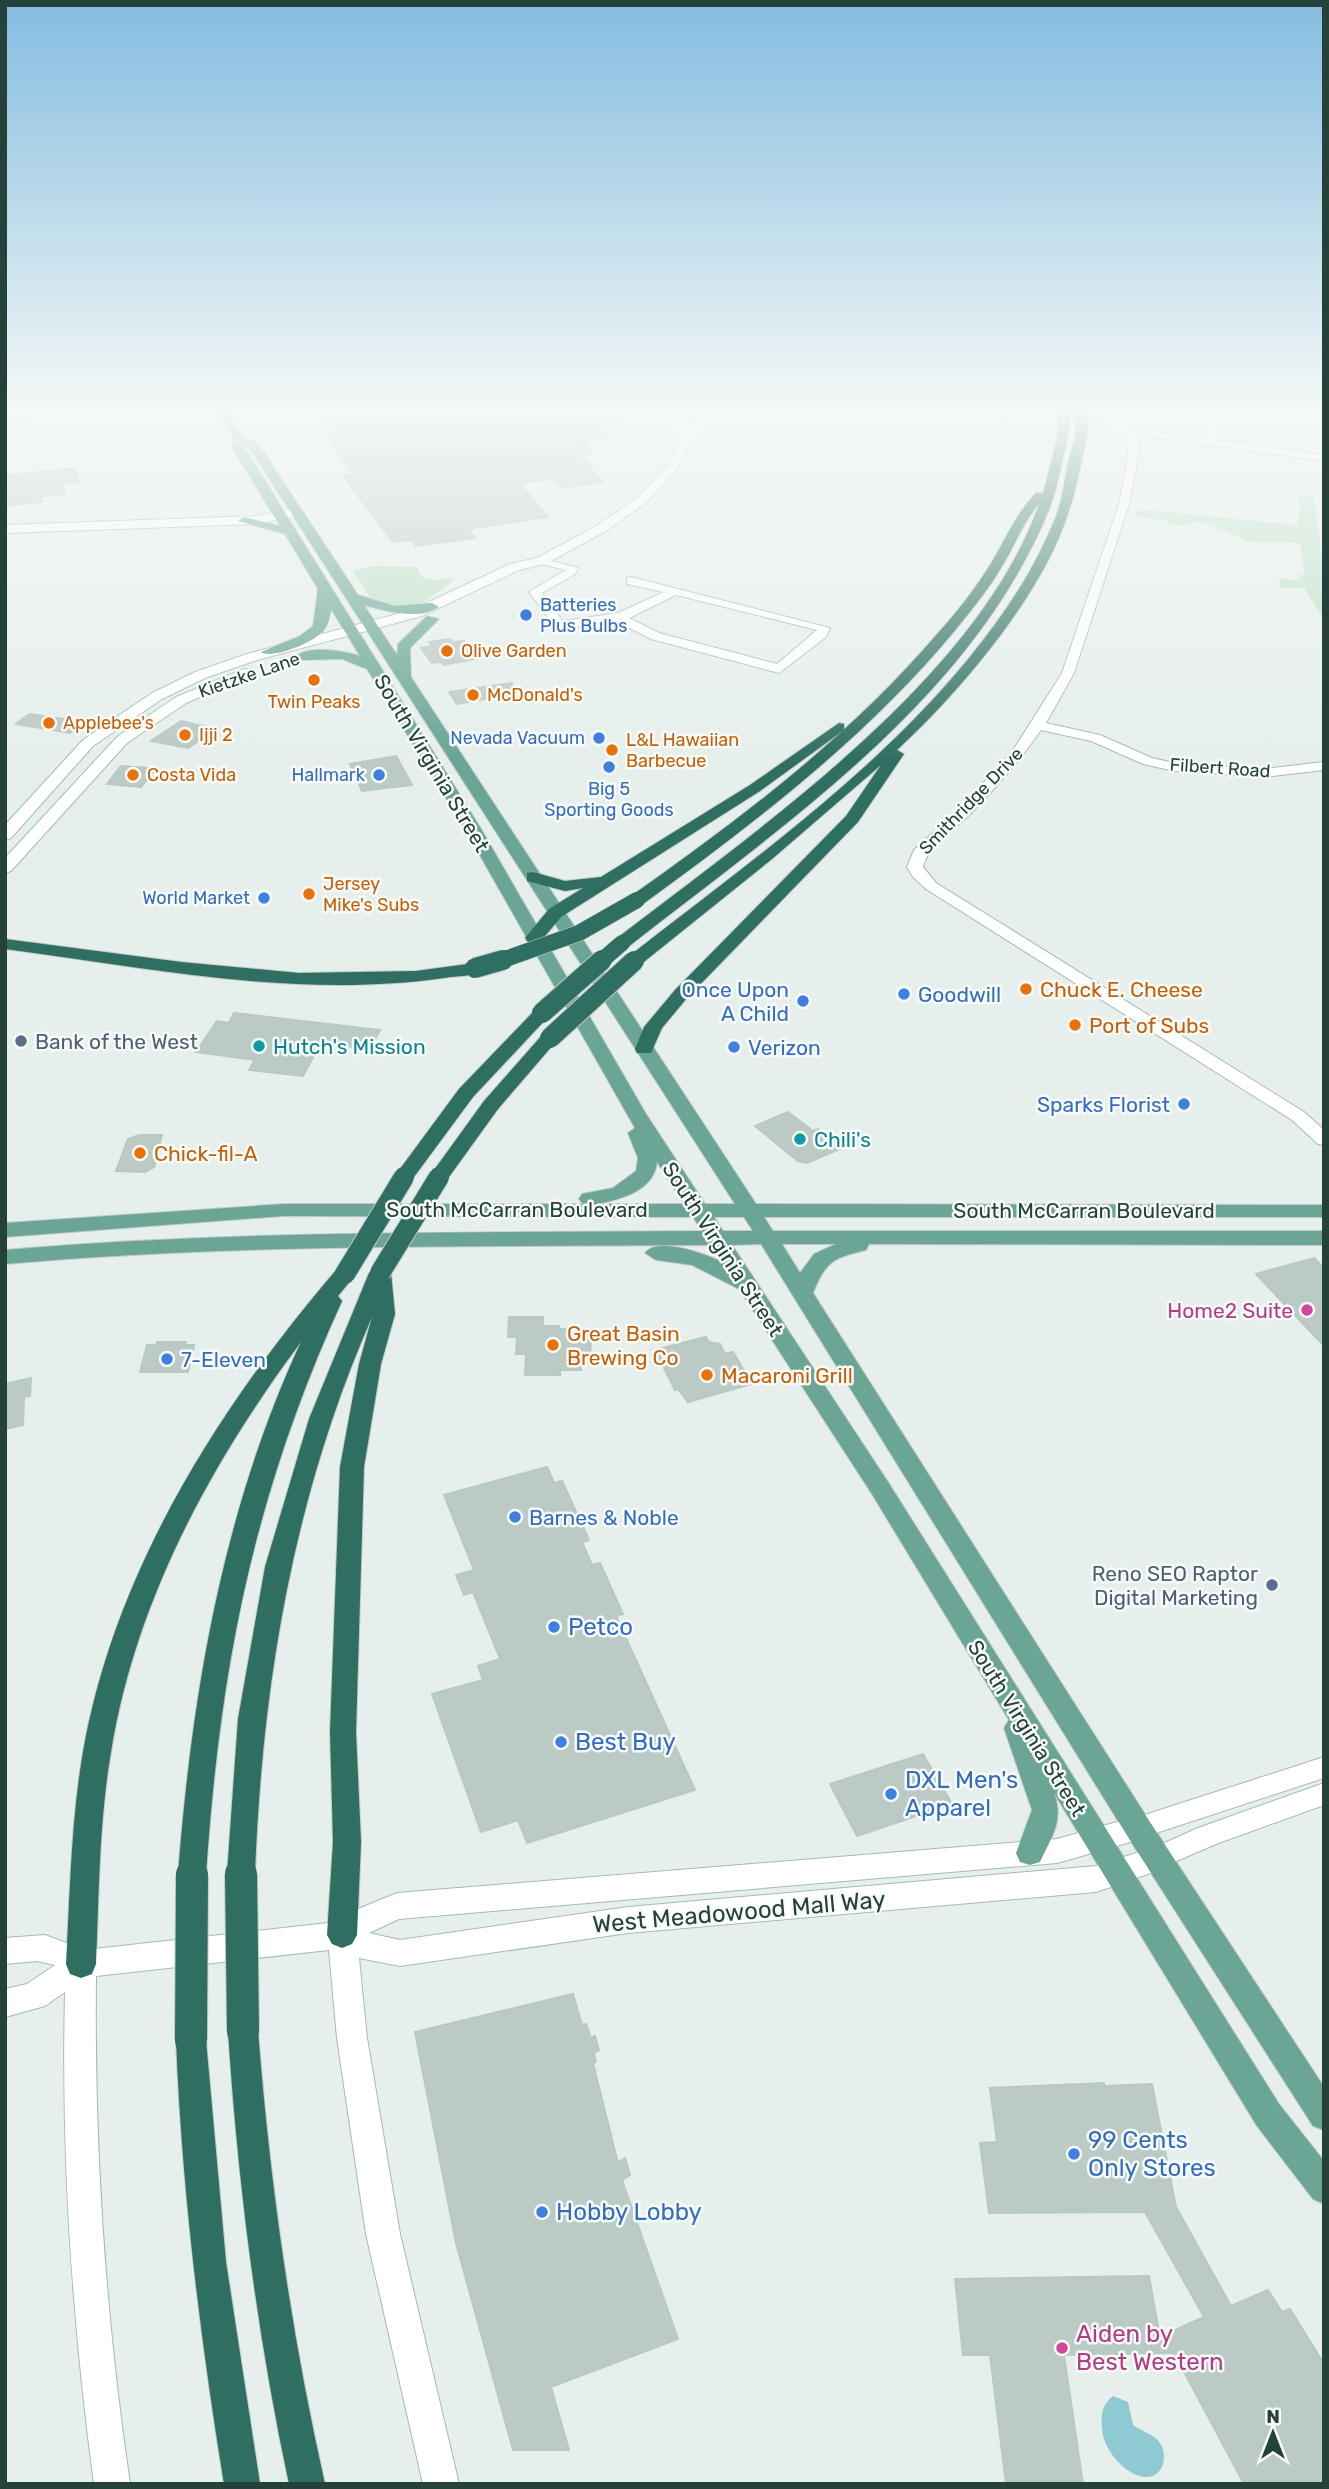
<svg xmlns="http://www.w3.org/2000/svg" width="1329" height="2489" font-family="Rubik,sans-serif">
	<rect width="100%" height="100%" fill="#e6efeb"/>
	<g fill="#bfe0c8">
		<polygon points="1299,496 1314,497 1324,576 1324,619 1304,588 1280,588 1279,579 1300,580 1299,575 1305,575 1300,543 1249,542 1200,521 1178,526 1162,520 1136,516 1138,509 1297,525 1301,506 1298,505"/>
		<path d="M 373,566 L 417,567 C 422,587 438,577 455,579 L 421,604 L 393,606 L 371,599 L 353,571 Z"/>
	</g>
	<path fill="#8ec9d4" d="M 1113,2396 L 1128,2402 L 1133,2425 C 1141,2431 1155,2435 1160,2443 C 1168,2455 1164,2475 1148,2477 C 1126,2478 1103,2449 1102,2429 C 1101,2416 1101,2405 1113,2396 Z"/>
	<g fill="#bbcac4" stroke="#b8c9c2" stroke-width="2">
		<polygon points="5,411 31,411 28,426 5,427"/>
		<polygon points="321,411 604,411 617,423 598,425 611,438 583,442 594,454 580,455 603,482 562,488 554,479 519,483 548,517 468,529 475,538 416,546 412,540 393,542 343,476 353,474 322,430 336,429"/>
		<polygon points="73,468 79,482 62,484 66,494 40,497 42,502 5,506 5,476"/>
		<polygon points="450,639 452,642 464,641 479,658 444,665 441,662 432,663 421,648 432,646 429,642"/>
		<polygon points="512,683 514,694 457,704 449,692"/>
		<polygon points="29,714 83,722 70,733 16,724"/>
		<polygon points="181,721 198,725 217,728 188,748 151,741"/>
		<polygon points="396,756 412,785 362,791 350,764"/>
		<polygon points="121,766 148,768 155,770 141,787 107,784"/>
		<polygon points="234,1013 380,1030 370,1049 321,1043 303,1076 249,1070 255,1060 196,1052 217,1021 229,1023"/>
		<polygon points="788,1112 813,1131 818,1129 842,1148 807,1163 798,1161 755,1126"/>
		<polygon points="139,1135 162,1135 154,1167 145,1172 116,1171 128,1139"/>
		<polygon points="1314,1258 1324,1268 1324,1346 1256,1274"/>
		<polygon points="509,1317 543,1317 543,1326 559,1326 559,1329 591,1329 590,1363 581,1363 581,1370 560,1370 560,1375 525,1375 526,1354 516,1354 517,1337 508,1337"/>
		<polygon points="706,1337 709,1342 720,1344 725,1354 733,1352 752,1384 688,1402 678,1389 675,1390 655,1350"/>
		<polygon points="157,1342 186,1342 185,1345 194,1345 188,1372 140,1372 147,1345 156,1345"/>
		<polygon points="31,1378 30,1396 24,1397 23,1425 5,1429 5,1384"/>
		<polygon points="547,1467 554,1483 562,1481 589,1540 582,1542 592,1565 600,1563 623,1614 616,1616 695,1790 527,1843 518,1820 481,1832 432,1694 483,1680 478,1666 500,1659 473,1592 464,1595 456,1575 474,1570 444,1495"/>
		<polygon points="923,1754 952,1804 857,1836 830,1784"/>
		<polygon points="573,1994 582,2025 586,2024 591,2038 595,2036 599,2050 594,2053 596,2062 593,2063 618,2163 625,2158 630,2175 622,2180 678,2339 551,2387 569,2450 513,2450 456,2243 415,2032"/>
		<polygon points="1104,2083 1104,2086 1152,2084 1176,2207 1231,2306 1268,2290 1282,2312 1290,2309 1324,2364 1324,2481 1317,2484 1244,2484 1174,2353 1064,2355 1083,2484 1006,2484 990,2355 963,2355 955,2279 1149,2276 1160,2337 1204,2317 1145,2212 989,2213 980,2143 997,2142 990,2088"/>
	</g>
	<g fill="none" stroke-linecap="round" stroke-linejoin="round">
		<defs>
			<g id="minor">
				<polygon points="1200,411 1210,411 1221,445 1212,443"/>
				<path d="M 1134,428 L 1139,431 L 1138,457 L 1129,504 L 1074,673 L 1046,723 L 1100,735 L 1152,758 L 1174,763 L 1263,769 L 1324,762 L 1324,770 L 1263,777 L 1174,771 L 1143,764 L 1091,741 L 1041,730 C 1020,760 996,788 970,814 C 953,831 929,844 923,867 L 936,883 L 1304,1112 L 1324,1130 L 1324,1145 L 1318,1144 L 1292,1120 L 926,889 L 913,877 L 907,867 L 914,850 L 960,808 L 1012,752 L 1062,673 L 1119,504 L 1128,457 L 1129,431 Z"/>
				<path d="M 541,558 L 578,568 L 575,574 L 542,593 L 563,621 L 618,613 L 664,592 L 627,584 L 627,578 L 631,577 L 830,628 L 826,637 L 779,673 L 651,639 L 616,621 L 560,629 L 556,628 L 529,592 L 566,570 L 537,563 L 535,561 ZM 676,595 L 817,630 L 777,664 L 659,633 L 629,618 Z"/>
				<polygon points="1324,1757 1324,1778 1138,1839 1129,1836 1125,1828 1129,1820"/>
				<polygon points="1324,1783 1324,1805 1216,1844 1158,1869 1149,1866 1145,1858 1149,1850 1198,1828"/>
			</g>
			<g id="tertiary">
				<polygon points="981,411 1007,411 1324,455 1324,461 986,414"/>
				<polygon points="298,508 302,509 302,515 257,524 5,533 5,525 257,516"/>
			</g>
			<g id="secondary">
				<polygon points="678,411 688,411 688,434 694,411 704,411 701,435 692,441 676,470 646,503 606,531 545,564 519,570 422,616 257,660 205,678 162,699 93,746 11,838 5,840 5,825 83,740 152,693 195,672 247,654 412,610 510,564 537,558 598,525 638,497 667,467 681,440 674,433"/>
				<polygon points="244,669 249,670 249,676 186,703 127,743 11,871 5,873 5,858 117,737 176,697"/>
				<path d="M 1138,1816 L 1148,1819 L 1152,1828 L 1148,1837 L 1057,1863 L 399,1919 L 369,1933 L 400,1940 L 628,1907 L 1096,1866 L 1158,1846 L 1168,1849 L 1172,1858 L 1168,1867 L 1096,1892 L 628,1933 L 400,1966 L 359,1958 L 367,2038 L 400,2234 L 459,2484 L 423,2484 L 366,2234 L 337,2038 L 329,1950 L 96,1976 C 94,2146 105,2315 130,2484 L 94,2484 C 72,2320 61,2157 65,1992 L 45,2006 L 5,2017 L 5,1989 L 27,1984 L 55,1965 L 37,1961 L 5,1964 L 5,1938 L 45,1935 L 85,1950 L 337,1922 L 358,1909 L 397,1893 L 1057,1839 Z"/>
			</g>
			<path id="primary" d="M 215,411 L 225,411 L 245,438 L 255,441 L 263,451 L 358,595 L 395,606 L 432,603 L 439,607 C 420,621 385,611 364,605 L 397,655 L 398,644 L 427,616 L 439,619 L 410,648 L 411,677 L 756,1204 L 1324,1205 L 1324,1217 L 764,1217 L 773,1231 L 1324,1231 L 1324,1245 L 869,1244 L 866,1250 C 834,1258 826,1260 813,1293 L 1148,1819 L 1324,2087 L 1324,2130 L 1313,2126 L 1128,1837 L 761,1244 L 732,1245 L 888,1482 L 1279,2104 L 1324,2161 L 1324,2204 L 1313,2199 L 1257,2126 L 1054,1793 C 1064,1821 1052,1836 1040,1862 L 1030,1865 L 1020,1862 L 1016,1853 L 1032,1810 L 1004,1728 L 1009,1720 L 872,1494 L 739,1289 L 692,1265 L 656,1260 L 645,1253 C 657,1236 706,1254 722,1262 L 711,1245 C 475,1247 240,1243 5,1264 L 5,1250 C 237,1230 470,1233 702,1231 L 693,1217 L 284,1216 L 5,1237 L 5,1223 L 284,1204 L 583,1204 L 579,1199 L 582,1194 L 613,1188 L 636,1171 L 638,1158 L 628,1133 L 635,1128 L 465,829 L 367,669 L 342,659 L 303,660 L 296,656 C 310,645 344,651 360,656 L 331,609 C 330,617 328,625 323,631 C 315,642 271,660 261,652 L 300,636 L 313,626 L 318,589 L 285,534 L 238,521 L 244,517 L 280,526 L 234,451 L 231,445 L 235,441 ZM 243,445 L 247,446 L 254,455 L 735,1204 L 705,1204 L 646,1114 L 481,829 ZM 657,1162 L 684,1204 L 597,1204 C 621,1199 654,1191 657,1162 ZM 714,1217 L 744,1217 L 753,1231 L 723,1231 ZM 782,1244 L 836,1244 L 814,1254 L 800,1273 Z"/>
			<g id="motorway">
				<path d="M 1059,431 L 1069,433 C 1062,458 1059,486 1049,510 C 971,700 784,824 628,947 L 616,947 L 613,943 L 616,939 C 758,829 978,679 1039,504 C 1024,521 1016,543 1004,563 C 991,586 974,607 957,628 C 867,737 757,821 643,904 L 631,904 L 629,900 L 631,896 C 742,818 849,737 938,633 C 957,612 975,589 990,565 C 1005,541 1015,514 1036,493 L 1043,493 Z"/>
				<path d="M 1077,434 L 1087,436 C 1081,462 1077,489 1068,514 C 1042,595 960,692 897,750 L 904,754 L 858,822 L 687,998 L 662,1028 L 651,1053 L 637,1053 L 635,1049 L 644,1027 L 675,990 L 846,816 L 881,765 L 772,859 L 640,965 L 628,965 L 625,961 L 628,957 C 766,849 921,742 1017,592 C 1032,569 1046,541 1056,516 C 1066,490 1065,459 1077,434 Z"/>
				<polygon points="839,723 844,724 844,730 760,791 561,917 540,942 528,942 525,938 549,909 583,888 565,891 527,881 527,873 533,872 565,881 601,877 750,785"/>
				<path d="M 5,939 L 181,962 L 299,973 L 416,971 L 475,963 L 484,968 C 476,977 455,976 444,978 C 298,999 150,968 5,949 Z"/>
				<polygon points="542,1008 551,1013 548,1017 473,1097 411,1181 397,1181 394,1177 397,1173 459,1089 536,1009"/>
				<polygon points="550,1032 559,1038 498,1109 446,1181 432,1181 429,1177 484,1101 543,1034"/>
				<path d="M 380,1266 L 391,1273 L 395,1314 L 381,1364 L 364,1467 L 356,1732 L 361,1842 L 357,1935 L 352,1944 L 342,1948 L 332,1944 L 327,1935 L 333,1842 L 330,1732 L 340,1467 L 359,1364 L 372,1317 C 294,1494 262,1682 255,1874 L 251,1883 L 241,1887 L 231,1883 L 227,1874 L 238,1719 L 265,1567 L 309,1419 L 369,1273 Z"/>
				<path d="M 345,1267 L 356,1274 L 338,1296 L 342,1301 C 254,1494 220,1665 206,1875 L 202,1884 L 192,1888 L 182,1884 L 178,1875 C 192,1692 223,1510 301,1342 C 211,1462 135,1602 111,1752 C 99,1822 99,1893 96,1964 L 92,1974 L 81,1978 L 70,1974 L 66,1964 C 70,1893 71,1822 83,1752 C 115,1570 219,1407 337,1269 Z"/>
				<path d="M 243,2017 L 254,2021 L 258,2031 C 270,2184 291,2334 325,2484 L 289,2484 C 257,2334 238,2184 228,2031 L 232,2021 Z"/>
				<path d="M 191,2026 L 202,2030 L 206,2040 L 226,2262 L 260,2484 L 224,2484 C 200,2336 182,2189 176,2040 L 180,2030 Z"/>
			</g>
		</defs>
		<use href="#minor" stroke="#a8b8b2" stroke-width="2"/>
		<use href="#tertiary" stroke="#a8b8b2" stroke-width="2"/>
		<use href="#secondary" stroke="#a4bbb3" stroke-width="2"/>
		<use href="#primary" stroke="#c2cac8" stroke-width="2"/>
		<use href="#motorway" stroke="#c2cac8" stroke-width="2"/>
		<use href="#minor" fill="#fff" fill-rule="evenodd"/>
		<use href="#tertiary" fill="#fff" fill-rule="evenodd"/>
		<use href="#secondary" fill="#fff" fill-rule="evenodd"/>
		<use href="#primary" fill="#6aa596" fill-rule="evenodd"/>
		<use href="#motorway" fill="#2f6f62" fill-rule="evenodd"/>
		<defs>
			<g id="motorway-bridge-far3">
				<polyline points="1063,433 1064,411"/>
				<polyline points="1081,436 1082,412"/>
			</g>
			<g id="motorway-bridge-far2">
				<polyline points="497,962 579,933 637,900"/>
				<polyline points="600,962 622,943"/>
			</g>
			<g id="motorway-bridge-far1">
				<polyline points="475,968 503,960"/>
				<polyline points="542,1013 602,960"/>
				<polyline points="550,1038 634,961"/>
				<polyline points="380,1273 439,1177"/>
				<polyline points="345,1274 404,1177"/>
			</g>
			<g id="motorway-bridge">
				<polyline points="241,1874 243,2031"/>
				<polyline points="191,2040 192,1875"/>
			</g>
		</defs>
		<use href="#motorway-bridge-far3" stroke="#c2cac8" stroke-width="13" stroke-linecap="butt"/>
		<use href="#motorway-bridge-far2" stroke="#c2cac8" stroke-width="17" stroke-linecap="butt"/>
		<use href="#motorway-bridge-far1" stroke="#c2cac8" stroke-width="22" stroke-linecap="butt"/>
		<use href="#motorway-bridge" stroke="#c2cac8" stroke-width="34" stroke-linecap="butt"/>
		<use href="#motorway-bridge-far3" stroke="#2f6f62" stroke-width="12"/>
		<use href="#motorway-bridge-far2" stroke="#2f6f62" stroke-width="16"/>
		<use href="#motorway-bridge-far1" stroke="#2f6f62" stroke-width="20"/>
		<use href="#motorway-bridge" stroke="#2f6f62" stroke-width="32"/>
	</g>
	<linearGradient id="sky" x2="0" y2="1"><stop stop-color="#84bce0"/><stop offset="0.54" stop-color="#f4f8f6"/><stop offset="1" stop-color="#f4f8f6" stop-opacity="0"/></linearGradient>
	<rect width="1329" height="759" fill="url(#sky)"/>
	<g fill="#3f7fe0" stroke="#f7fbf9" stroke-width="2.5">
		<circle cx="526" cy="615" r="7"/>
		<circle cx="599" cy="738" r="7"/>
		<circle cx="609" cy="767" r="7"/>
		<circle cx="379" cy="775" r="7"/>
		<circle cx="264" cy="898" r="7"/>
		<circle cx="904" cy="994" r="7"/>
		<circle cx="803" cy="1001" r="7"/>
		<circle cx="734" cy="1047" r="7"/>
		<circle cx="1184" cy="1104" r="7"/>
		<circle cx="167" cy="1359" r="7"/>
		<circle cx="515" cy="1517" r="7"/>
		<circle cx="554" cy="1627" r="7"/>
		<circle cx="561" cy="1742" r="7"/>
		<circle cx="891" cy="1794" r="7"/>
		<circle cx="1074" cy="2154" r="7"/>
		<circle cx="542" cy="2212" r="7"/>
	</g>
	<g fill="#e8710a" stroke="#f7fbf9" stroke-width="2.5">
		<circle cx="447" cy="651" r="7"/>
		<circle cx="314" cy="680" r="7"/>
		<circle cx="473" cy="695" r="7"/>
		<circle cx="49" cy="723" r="7"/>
		<circle cx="185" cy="735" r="7"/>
		<circle cx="612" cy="750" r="7"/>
		<circle cx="133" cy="775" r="7"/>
		<circle cx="309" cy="894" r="7"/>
		<circle cx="1026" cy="989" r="7"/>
		<circle cx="1075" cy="1025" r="7"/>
		<circle cx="140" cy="1153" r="7"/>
		<circle cx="553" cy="1345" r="7"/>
		<circle cx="707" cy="1375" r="7"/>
	</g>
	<g fill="#5c6f8a" stroke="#f7fbf9" stroke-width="2.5">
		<circle cx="21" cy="1041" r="7"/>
		<circle cx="1272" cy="1585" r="7"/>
	</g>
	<g fill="#0f9aa8" stroke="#f7fbf9" stroke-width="2.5">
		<circle cx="259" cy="1046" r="7"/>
		<circle cx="800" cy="1139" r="7"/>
	</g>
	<g fill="#d1479c" stroke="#f7fbf9" stroke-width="2.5">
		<circle cx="1307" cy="1310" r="7"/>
		<circle cx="1062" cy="2348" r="7"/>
	</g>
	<g text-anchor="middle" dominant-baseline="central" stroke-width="5" stroke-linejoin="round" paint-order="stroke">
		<g font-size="18" fill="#366cbe" stroke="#f7fbf9" text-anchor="end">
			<text x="540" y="605" text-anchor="start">Batteries<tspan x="540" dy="21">Plus Bulbs</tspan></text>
			<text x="585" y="738">Nevada Vacuum</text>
			<text x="365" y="775">Hallmark</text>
			<text x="609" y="789" text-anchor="middle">Big 5<tspan x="609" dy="21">Sporting Goods</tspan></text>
			<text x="250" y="898">World Market</text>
		</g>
		<g font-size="18" fill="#c56008" stroke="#f7fbf9" text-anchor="start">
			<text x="461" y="651">Olive Garden</text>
			<text x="487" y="695">McDonald's</text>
			<text x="314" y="702" text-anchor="middle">Twin Peaks</text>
			<text x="63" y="723">Applebee's</text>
			<text x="199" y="735">Ijji 2</text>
			<text x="626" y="740">L&amp;L Hawaiian<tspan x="626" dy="21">Barbecue</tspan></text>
			<text x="147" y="775">Costa Vida</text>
			<text x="323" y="884">Jersey<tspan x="323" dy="21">Mike's Subs</tspan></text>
		</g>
		<g font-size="18" fill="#24423a" stroke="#f7fbf9">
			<text transform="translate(249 675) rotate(-19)">Kietzke Lane</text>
			<text transform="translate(1220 768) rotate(4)">Filbert Road</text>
			<text transform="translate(971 801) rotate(-46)">Smithridge Drive</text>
		</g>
		<g font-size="21" fill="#24423a" stroke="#f7fbf9">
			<text transform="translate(432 763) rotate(59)">South Virginia Street</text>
			<text x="517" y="1209">South McCarran Boulevard</text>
			<text x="1084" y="1210">South McCarran Boulevard</text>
			<text transform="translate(723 1249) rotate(57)">South Virginia Street</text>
			<text transform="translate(1027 1728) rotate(58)">South Virginia Street</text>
		</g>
		<g font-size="21" fill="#366cbe" stroke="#f7fbf9" text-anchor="start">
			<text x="789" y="989" text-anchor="end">Once Upon<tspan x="789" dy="24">A Child</tspan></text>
			<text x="918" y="994">Goodwill</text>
			<text x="748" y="1047">Verizon</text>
			<text x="1170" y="1104" text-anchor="end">Sparks Florist</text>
			<text x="181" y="1359">7-Eleven</text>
			<text x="529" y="1517">Barnes &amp; Noble</text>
		</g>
		<g font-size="21" fill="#c56008" stroke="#f7fbf9" text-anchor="start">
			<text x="1040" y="989">Chuck E. Cheese</text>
			<text x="1089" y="1025">Port of Subs</text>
			<text x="154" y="1153">Chick-fil-A</text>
			<text x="567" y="1333">Great Basin<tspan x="567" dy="24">Brewing Co</tspan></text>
			<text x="721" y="1375">Macaroni Grill</text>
		</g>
		<g font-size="21" fill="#4e5e75" stroke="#f7fbf9" text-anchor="start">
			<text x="35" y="1041">Bank of the West</text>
			<text x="1258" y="1573" text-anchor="end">Reno SEO Raptor<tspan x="1258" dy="24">Digital Marketing</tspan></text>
		</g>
		<g font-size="21" fill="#0d838f" stroke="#f7fbf9" text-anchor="start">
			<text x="273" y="1046">Hutch's Mission</text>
			<text x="814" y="1139">Chili's</text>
		</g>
		<g font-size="21" fill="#b23c85" stroke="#f7fbf9" text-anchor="end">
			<text x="1293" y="1310">Home2 Suite</text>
		</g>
		<g font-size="24" fill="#366cbe" stroke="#f7fbf9" text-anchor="start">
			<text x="568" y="1627">Petco</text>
			<text x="575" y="1742">Best Buy</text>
			<text x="905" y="1780">DXL Men's<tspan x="905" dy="28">Apparel</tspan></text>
			<text x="1088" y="2140">99 Cents<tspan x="1088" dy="28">Only Stores</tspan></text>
			<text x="556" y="2212">Hobby Lobby</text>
		</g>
		<g font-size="24" fill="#24423a" stroke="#f7fbf9">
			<text transform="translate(739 1912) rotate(-5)">West Meadowood Mall Way</text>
		</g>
		<g font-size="24" fill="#b23c85" stroke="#f7fbf9" text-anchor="start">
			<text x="1076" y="2334">Aiden by<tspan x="1076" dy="28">Best Western</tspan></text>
		</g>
	</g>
	<rect width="1329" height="2489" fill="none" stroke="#24423a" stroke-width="14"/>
	<g transform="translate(1273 2433)" stroke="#f7fbf9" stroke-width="5" paint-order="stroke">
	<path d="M0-5L12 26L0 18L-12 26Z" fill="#24423a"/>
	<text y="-10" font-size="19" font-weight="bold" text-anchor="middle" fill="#24423a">N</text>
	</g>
</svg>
